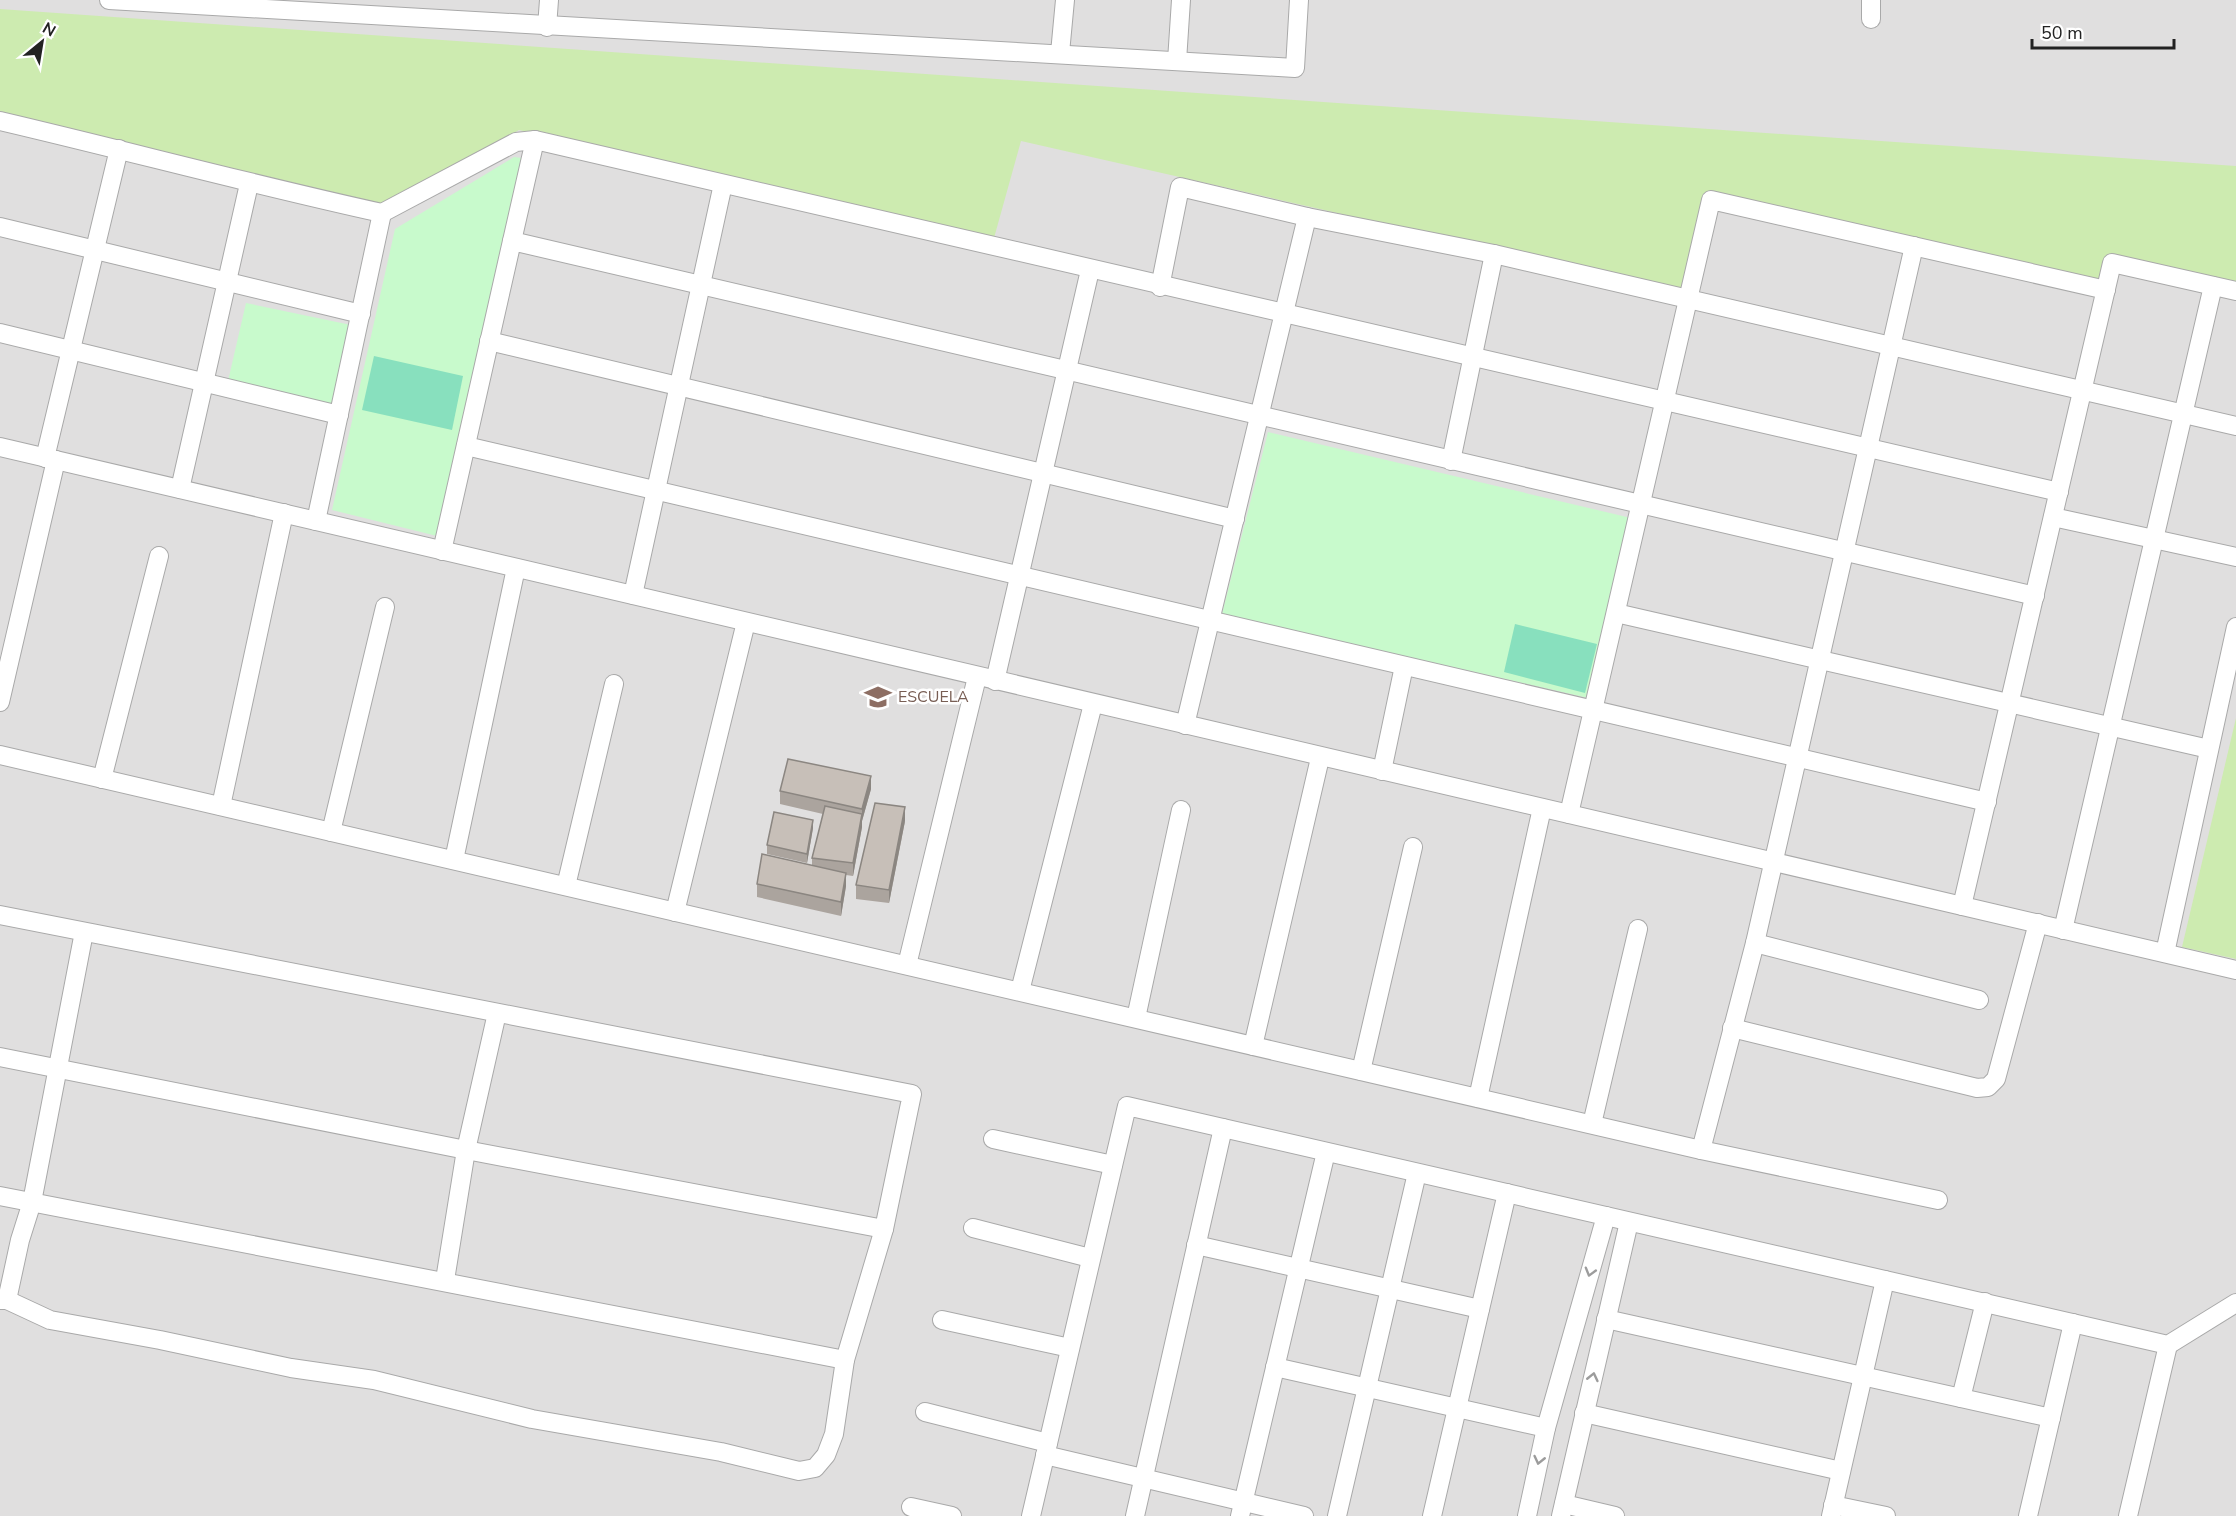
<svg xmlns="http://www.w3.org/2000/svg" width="2236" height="1516" font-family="'Nunito Sans',sans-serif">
	<rect width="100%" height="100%" fill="#f2efe9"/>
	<rect fill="#e0dfdf" x="0" y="0" width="2236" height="1516"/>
	<g fill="#cdebb0">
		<polygon points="0,9 2236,166 2236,284 2107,255 2100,284 1707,191 1685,292 1021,141 994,238 519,130 390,207 0,114"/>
		<polygon points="2236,718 2236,959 2182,947"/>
	</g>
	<g fill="#c8facc">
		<polygon points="514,157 522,158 437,536 332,510 395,229"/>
		<polygon points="246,303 351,325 332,406 228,381"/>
		<polygon points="1268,432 1631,518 1588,698 1222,614"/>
	</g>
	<g fill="#88e0be">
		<polygon points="374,356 463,376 452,430 362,410"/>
		<polygon points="1515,624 1597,644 1585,693 1504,672"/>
	</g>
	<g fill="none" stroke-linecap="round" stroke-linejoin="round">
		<defs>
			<g id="minor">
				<polyline points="109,0 1295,68 1299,0"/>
				<polyline points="1871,0 1871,19"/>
				<polyline points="547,27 549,0"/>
				<polyline points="1060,53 1065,0"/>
				<polyline points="1177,61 1181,0"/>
				<path d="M 0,121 C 128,151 254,185 382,213 L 516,142 L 535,140 L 2059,492"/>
				<polyline points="0,227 361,314"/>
				<polyline points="512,241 535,140"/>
				<polyline points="1160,287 1180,187 1307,217 1494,254 2236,426"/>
				<polyline points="0,333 339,415"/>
				<polyline points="489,341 1235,519"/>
				<polyline points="466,446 1987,802"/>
				<polyline points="0,447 2236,970"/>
				<polyline points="45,458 119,149"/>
				<polyline points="1451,461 1494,254"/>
				<polyline points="180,489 249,184"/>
				<polyline points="2053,517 2236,557"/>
				<polyline points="316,521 382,213"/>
				<polyline points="442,551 512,241 2035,596"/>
				<polyline points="633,595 723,184"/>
				<polyline points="1616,613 2209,749"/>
				<polyline points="995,681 1090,270"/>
				<polyline points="0,702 56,460"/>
				<polyline points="1185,725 1307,217"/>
				<polyline points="0,755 1701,1150 1938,1200"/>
				<polyline points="1382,771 1404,666"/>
				<polyline points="102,779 159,556"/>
				<polyline points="221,806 284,513"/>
				<polyline points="1569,814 1711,200 2106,290"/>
				<polyline points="331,832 385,607"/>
				<polyline points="454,860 516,568"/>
				<polyline points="566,886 614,684"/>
				<polyline points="1962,906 2112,263 2236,291"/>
				<polyline points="675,912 746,622"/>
				<polyline points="0,915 912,1094 884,1229 466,1150 0,1057"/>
				<polyline points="2063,930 2213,286"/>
				<polyline points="1755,943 1979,1000"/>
				<polyline points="2165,953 2236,627"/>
				<polyline points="907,965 977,677"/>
				<polyline points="1020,991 1093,704"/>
				<polyline points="1136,1018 1181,810"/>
				<polyline points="1732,1028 1977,1088 1988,1087 1996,1079 2038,923"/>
				<polyline points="1253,1046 1320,758"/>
				<polyline points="1361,1071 1413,847"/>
				<polyline points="1478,1098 1542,808"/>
				<polyline points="1592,1124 1638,929"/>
				<polyline points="993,1139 1113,1165"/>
				<polyline points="1701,1150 1755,943 1914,246"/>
				<polyline points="0,1196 845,1360 884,1229"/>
				<polyline points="973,1228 1090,1258"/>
				<polyline points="1196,1245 1480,1309"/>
				<polyline points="445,1280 466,1150 497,1013"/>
				<polyline points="0,1300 7,1300 20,1240 32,1202 84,932"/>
				<polyline points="7,1300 50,1320 160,1340 291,1368 374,1380 532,1419 721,1452 799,1471 815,1468 826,1455 834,1434 845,1360"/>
				<polyline points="1606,1319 2051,1418"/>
				<polyline points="942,1320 1070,1348"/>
				<polyline points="1275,1367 1546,1428"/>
				<polyline points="1961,1398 1985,1302"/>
				<polyline points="925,1412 1048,1443"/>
				<polyline points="1584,1413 1841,1471"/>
				<polyline points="1045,1455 1304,1516"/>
				<polyline points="1564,1504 1615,1516"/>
				<polyline points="1833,1505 1886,1516"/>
				<polyline points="911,1507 952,1516"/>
				<polyline points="1031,1516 1127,1106 2168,1345 2236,1303"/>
				<polyline points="1135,1516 1223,1128"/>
				<polyline points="1240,1516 1326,1152"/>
				<polyline points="1337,1516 1417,1173"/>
				<polyline points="1432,1516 1507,1193"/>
				<polyline points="1527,1516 1546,1428 1606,1216"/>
				<polyline points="1561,1516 1629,1222"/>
				<polyline points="1831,1516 1885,1280"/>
				<polyline points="2028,1516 2073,1323"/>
				<polyline points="2128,1516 2168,1345"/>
			</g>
		</defs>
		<use href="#minor" stroke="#a9a9a9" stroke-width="20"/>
		<use href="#minor" stroke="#fff" stroke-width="18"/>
	</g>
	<g fill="#aba49e">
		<polygon points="871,789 862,821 862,827 853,876 846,875 846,886 841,916 757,897 757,884 812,865 812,858 823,814 780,804 780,791"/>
		<polygon points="905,821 889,903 856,899 856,885"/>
		<polygon points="813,828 807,863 767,854 767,845"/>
	</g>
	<g fill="#8b8681">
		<polygon points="871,776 871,789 862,821 862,827 853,876 853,863 862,816 862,809"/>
		<polygon points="905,807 905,821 889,903 889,890"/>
		<polygon points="813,820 813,828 807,863 807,854"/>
		<polygon points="846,873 846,886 841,916 841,902"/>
	</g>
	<g fill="#c7bfb8" stroke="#8b8681" stroke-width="1.5">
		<polygon points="788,759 871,776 862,809 780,791"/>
		<polygon points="875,803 905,807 889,890 856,885"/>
		<polygon points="825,806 862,814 853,863 812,858"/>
		<polygon points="774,812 813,820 807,854 767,845"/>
		<polygon points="762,854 846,873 841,902 757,884"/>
	</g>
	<defs><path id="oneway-chevron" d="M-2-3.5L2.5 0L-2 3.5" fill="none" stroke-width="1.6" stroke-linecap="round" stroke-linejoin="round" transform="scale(1.5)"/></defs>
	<g stroke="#9c9c9c">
		<use href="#oneway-chevron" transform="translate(1590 1272) rotate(106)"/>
		<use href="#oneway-chevron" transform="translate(1593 1377) rotate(-77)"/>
		<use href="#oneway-chevron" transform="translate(1539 1460) rotate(103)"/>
	</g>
	<defs>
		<symbol id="school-bare" viewBox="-9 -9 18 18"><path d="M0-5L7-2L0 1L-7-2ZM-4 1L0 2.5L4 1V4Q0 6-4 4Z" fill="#8d6e63" stroke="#fff" stroke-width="2.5" paint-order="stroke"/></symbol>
	</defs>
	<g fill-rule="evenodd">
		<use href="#school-bare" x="859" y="678" width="38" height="38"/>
	</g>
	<g text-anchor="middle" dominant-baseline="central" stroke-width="5" stroke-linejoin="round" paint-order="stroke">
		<g font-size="16" fill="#785e54" stroke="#fff" text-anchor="start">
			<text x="898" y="697">ESCUELA</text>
		</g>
	</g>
	<g transform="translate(42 42) rotate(30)" stroke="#ffffff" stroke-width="4.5" paint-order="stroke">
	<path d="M0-4.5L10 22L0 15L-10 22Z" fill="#222222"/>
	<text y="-9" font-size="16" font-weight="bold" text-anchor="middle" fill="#222222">N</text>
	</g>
	<path d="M2032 39v9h142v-9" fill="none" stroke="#222222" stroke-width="3"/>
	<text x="2041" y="39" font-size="18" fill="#222222" stroke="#ffffff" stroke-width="4.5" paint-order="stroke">50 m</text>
</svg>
